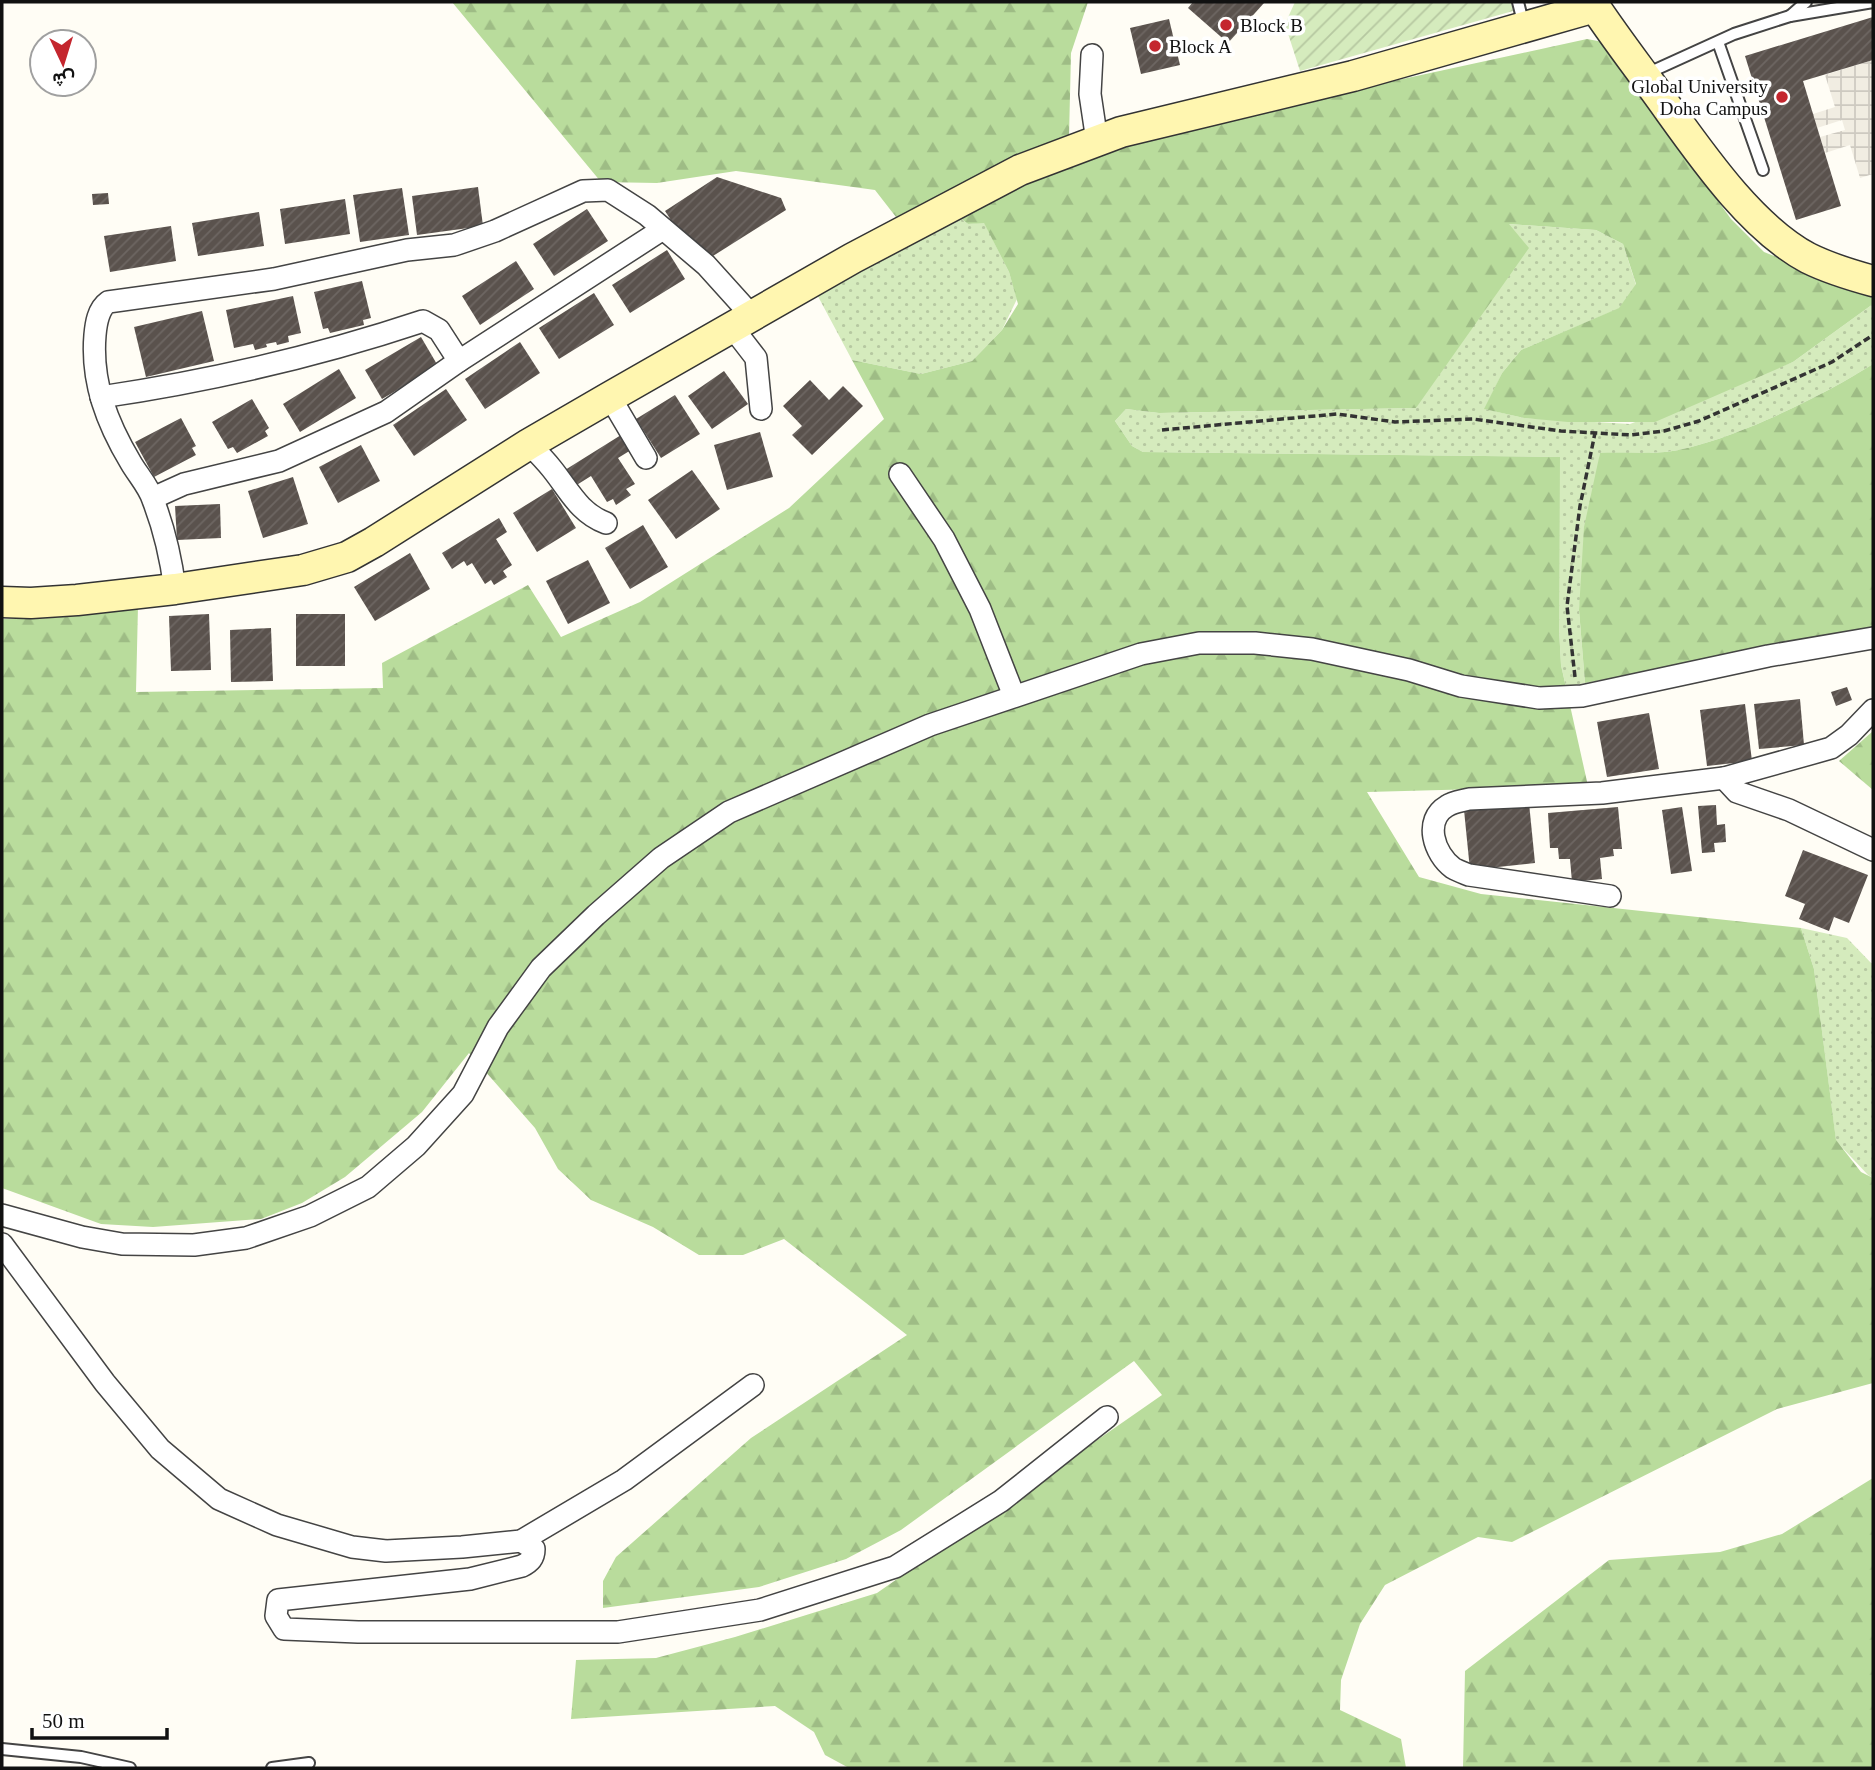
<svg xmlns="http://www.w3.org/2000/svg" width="1875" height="1770" font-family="'Times New Roman',Vazirmatn,serif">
	<defs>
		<pattern id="grass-dots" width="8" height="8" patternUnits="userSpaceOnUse" patternTransform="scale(1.75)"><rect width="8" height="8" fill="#d5ebbd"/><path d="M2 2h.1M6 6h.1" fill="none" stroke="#b6c8a1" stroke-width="1.8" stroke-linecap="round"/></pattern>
		<pattern id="forest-firs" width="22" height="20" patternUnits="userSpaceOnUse" patternTransform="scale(1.75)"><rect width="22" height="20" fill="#b9dc9c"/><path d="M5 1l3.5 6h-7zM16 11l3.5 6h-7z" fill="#9ebc85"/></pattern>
		<pattern id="garden-furrows" width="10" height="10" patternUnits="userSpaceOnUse" patternTransform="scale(1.75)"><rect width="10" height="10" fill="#d5ebbd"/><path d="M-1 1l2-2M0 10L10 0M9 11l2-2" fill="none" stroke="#b6c8a1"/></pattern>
		<pattern id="plaza-grid" width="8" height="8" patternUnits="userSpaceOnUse" patternTransform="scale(1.75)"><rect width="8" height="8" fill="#f1ede2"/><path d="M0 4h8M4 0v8" fill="none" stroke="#cecac1"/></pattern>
		<pattern id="building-hatch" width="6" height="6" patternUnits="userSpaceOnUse" patternTransform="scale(1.75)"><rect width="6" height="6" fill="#5a524d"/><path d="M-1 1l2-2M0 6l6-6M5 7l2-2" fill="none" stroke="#6d6662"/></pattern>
	</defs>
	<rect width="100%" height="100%" fill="#fffdf5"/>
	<g fill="url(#grass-dots)">
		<polygon points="959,217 968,224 984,222 1009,272 1017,299 1002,330 972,361 921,374 852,360 813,287"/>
		<path d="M 1508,224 L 1596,230 L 1623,244 L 1636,285 L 1620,308 L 1521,350 L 1502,373 L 1485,409 L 1524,418 L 1630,424 L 1793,362 L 1873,304 L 1873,364 C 1823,396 1724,445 1665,452 C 1643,454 1621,453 1600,453 L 1579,610 L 1585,683 L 1566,687 L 1561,665 L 1559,628 L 1559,457 L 1143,452 L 1132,446 L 1115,421 L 1126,409 L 1159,413 L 1416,408 Z"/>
		<polygon points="1801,928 1847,938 1873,965 1873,1178 1868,1175 1836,1141 1814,969"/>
	</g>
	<g fill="url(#forest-firs)">
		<polygon points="452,2 1088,2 1071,53 1069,137 896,217 875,190 736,171 657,183 601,182"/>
		<polygon points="1587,39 1603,42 1731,219 1764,252 1873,295 1873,304 1793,362 1655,422 1568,422 1524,418 1484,409 1502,373 1521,350 1619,308 1636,284 1623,244 1596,230 1509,224 1529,248 1416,408 1159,413 1126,409 1115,421 1132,446 1143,452 1560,457 1559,628 1561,665 1588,786 1367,792 1419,877 1481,894 1801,928 1814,969 1836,1140 1861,1172 1873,1178 1873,1383 1777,1409 1512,1542 1478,1537 1385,1585 1360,1624 1341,1680 1340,1710 1401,1739 1406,1768 849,1768 825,1755 814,1732 775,1706 571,1719 576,1660 656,1658 735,1637 877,1593 1162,1395 1134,1361 901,1530 846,1559 759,1587 603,1608 603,1581 616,1557 751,1438 907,1335 784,1239 743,1255 699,1255 653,1227 591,1200 558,1169 535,1128 469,1053 422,1112 345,1177 302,1203 261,1219 153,1227 101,1224 2,1188 2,619 53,618 138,606 136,692 383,688 382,663 528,585 561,637 640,602 789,508 884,419 852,360 921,374 972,361 1002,330 1018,304 1009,272 984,223 968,224 959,217 1006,191 1121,140"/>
		<path d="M 1873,364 L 1873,630 L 1585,683 L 1579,610 L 1584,527 L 1600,453 C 1621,452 1643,454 1665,452 C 1724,445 1823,396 1873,364 Z"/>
		<polygon points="1873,731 1873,790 1839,761"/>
		<polygon points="1873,1478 1873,1768 1463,1768 1465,1671 1609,1560 1720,1552 1782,1534"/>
	</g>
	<polygon fill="url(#garden-furrows)" points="1295,2 1511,2 1513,11 1300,71 1285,24"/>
	<polygon fill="url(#plaza-grid)" points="1873,60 1873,174 1860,178 1850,145 1825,153 1820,137 1845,130 1842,120 1817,128 1813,114 1835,107 1825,75"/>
	<g fill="url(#building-hatch)">
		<polygon points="1193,2 1262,2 1264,3 1228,43 1188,8"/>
		<polygon points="1873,17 1873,60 1803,81 1841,206 1796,220 1745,56"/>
		<polygon points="1169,19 1180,65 1141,74 1130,28"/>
		<polygon points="717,177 781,198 786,210 705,261 688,246 665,211"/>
		<polygon points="478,187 483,226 417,235 412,196"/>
		<polygon points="402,188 409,235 360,242 353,195"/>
		<polygon points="108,193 109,204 93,205 92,194"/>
		<polygon points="345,199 350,234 285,244 280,209"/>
		<polygon points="587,209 608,241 554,276 533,244"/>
		<polygon points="259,212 264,246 198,256 192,223"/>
		<polygon points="171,226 176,261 110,272 104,236"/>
		<polygon points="667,250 685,279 630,313 612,285"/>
		<polygon points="516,261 534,289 480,325 462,296"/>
		<polygon points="362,281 371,318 363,320 364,325 330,333 328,328 323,329 314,292"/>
		<polygon points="594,293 614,325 559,359 539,328"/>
		<polygon points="293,296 301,333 288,336 289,342 277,345 276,342 266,344 267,347 255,350 253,344 234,348 226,310"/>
		<polygon points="202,311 214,361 146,377 134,327"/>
		<polygon points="421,337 438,366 382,399 365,370"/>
		<polygon points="520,342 540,373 485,409 465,379"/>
		<polygon points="339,369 356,398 300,432 283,404"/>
		<polygon points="724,371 748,404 712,429 688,396"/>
		<polygon points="810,380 829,400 843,386 863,406 812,455 792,435 802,426 783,406"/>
		<polygon points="446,389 467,420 414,456 393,425"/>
		<polygon points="675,395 700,434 661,458 636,419"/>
		<polygon points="252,399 269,428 265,431 268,436 237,453 233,447 228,449 212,422"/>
		<polygon points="181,418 196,446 192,448 196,455 154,477 135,442"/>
		<polygon points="760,432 773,477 727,490 714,445"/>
		<polygon points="621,435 631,450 618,458 635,484 626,489 631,495 616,505 613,499 607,502 591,476 575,486 565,470"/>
		<polygon points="361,445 380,481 338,503 319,467"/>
		<polygon points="692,470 720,509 676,539 648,500"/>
		<polygon points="293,477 308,524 263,538 248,491"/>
		<polygon points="552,489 576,528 537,552 513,513"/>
		<polygon points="220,504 221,538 177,540 175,506"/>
		<polygon points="499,518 507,532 496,539 512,565 503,571 507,577 494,585 491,580 485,584 472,563 467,566 464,561 452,569 442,553"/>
		<polygon points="643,525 668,567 630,589 605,548"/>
		<polygon points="410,553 430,589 375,621 354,587"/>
		<polygon points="588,560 610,603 568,624 546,581"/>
		<polygon points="209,614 211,670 171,671 169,616"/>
		<rect x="296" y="614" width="49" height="52"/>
		<polygon points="271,628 273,681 231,682 230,630"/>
		<polygon points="1847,687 1852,700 1836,706 1831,692"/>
		<polygon points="1800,699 1804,745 1759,749 1754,704"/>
		<polygon points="1745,704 1752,761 1707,766 1700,710"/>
		<polygon points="1649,713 1659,769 1607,777 1597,722"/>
		<polygon points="1529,803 1535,863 1470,870 1464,810"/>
		<polygon points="1716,805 1717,825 1725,824 1726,842 1714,843 1715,852 1702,853 1698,806"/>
		<polygon points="1618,807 1622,849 1613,849 1614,856 1600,858 1602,879 1572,882 1570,859 1559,859 1558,848 1550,848 1548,813"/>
		<polygon points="1682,807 1692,871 1671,874 1662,810"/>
		<polygon points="1803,850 1868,875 1849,923 1834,917 1829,931 1799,919 1805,904 1785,896"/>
	</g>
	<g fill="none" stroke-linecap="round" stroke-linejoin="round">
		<defs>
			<g id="lane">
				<polyline points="1518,2 1524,26"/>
				<polyline points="1790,16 1806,2"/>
				<polyline points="1718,42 1763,170"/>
				<polyline points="1646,74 1734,34 1790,16 1873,2"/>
				<polyline points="2,1749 81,1757 130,1768"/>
				<polyline points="272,1768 309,1763"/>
			</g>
			<g id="street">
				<polyline points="1092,55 1090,94 1097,141"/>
				<polyline points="732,327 756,358 761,409"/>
				<path d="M 101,397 C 210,381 318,356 423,321 L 439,330 L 459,361"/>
				<polyline points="610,397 646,458"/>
				<path d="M 529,444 C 537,452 545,460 552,469 C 569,490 579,513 606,523"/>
				<polyline points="900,474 944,539 980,609 1014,696"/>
				<polyline points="153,498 184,484 279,461 386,412 459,361 663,229"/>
				<path d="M 175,589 C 171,559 164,528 153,500 C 149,487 138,475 131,463 C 107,423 91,382 95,335 C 96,324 98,309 108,302 L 274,279 L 407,250 L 454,245 L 495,231 L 583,191 L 608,190 L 647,215 L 706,265 L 752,316"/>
				<polyline points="1873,710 1849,735 1831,748 1724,778 1737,792 1789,810 1873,850"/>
				<path d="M 1610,896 L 1469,875 C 1464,873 1458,871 1453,868 C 1434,854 1423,820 1447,806 C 1453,802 1462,801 1469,799 L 1602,793 L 1724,778"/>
				<polyline points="2,1215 82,1237 122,1244 194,1245 246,1238 310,1216 368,1187 416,1146 463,1094 498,1027 541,968 596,915 661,858 729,812 930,725 1141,654 1199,643 1255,643 1312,649 1409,670 1461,686 1539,698 1582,696 1768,656 1873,638"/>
				<polyline points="2,1244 105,1383 160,1449 219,1499 277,1525 352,1547 386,1551 462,1547 521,1541 624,1480 753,1385"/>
				<path d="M 521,1541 L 534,1549 C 534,1558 530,1562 522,1566 L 470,1579 L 278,1600 L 276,1616 L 284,1629 L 358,1632 L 618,1632 L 760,1610 L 895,1567 L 1001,1501 L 1107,1417"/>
			</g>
			<path id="secondary" d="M 2,602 L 31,603 L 77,600 L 175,589 L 303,570 L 347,557 L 374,542 L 529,444 L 610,397 L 853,258 L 1020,170 L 1121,132 L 1353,76 L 1595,7 C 1613,34 1632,59 1651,85 C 1693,142 1745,224 1808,258 C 1828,268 1851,275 1873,281"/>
		</defs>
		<use href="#lane" stroke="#444" stroke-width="14"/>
		<use href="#street" stroke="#444" stroke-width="24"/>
		<use href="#secondary" stroke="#333" stroke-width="33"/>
		<g stroke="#333" stroke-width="3.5" stroke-dasharray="7 3.5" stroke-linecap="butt">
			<polyline points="1162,430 1337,414 1395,422 1473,419 1561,431 1631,435 1664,431 1699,421 1832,362 1873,335"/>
			<polyline points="1575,677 1567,606 1580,506 1595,433"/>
		</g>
		<use href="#lane" stroke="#fff" stroke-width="10"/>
		<use href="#street" stroke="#fff" stroke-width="21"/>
		<use href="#secondary" stroke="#fff6b0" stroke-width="30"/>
	</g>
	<g fill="#c4262e" stroke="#fff" stroke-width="2.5">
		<circle cx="1226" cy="25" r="7"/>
		<circle cx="1155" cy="46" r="7"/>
		<circle cx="1782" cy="97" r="7"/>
	</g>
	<g text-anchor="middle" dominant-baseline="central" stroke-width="7" stroke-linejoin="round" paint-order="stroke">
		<g font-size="19" fill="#111" stroke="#fff" text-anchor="start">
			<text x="1240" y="25">Block B</text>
			<text x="1169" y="46">Block A</text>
			<text x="1768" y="86" text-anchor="end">Global University<tspan x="1768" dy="22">Doha Campus</tspan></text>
		</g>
	</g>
	<rect width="1875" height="1770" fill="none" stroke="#111111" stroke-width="7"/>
	<g transform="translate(63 63) rotate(176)"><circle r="33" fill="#ffffff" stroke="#a0a0a0" stroke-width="2"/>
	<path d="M0-5L12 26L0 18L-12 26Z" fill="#c4262e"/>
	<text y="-10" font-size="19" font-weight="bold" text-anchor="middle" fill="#111111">ش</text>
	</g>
	<path d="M32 1728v10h135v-10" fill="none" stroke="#111111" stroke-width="3.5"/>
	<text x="42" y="1728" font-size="21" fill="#111111" stroke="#ffffff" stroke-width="5" paint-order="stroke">50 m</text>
</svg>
